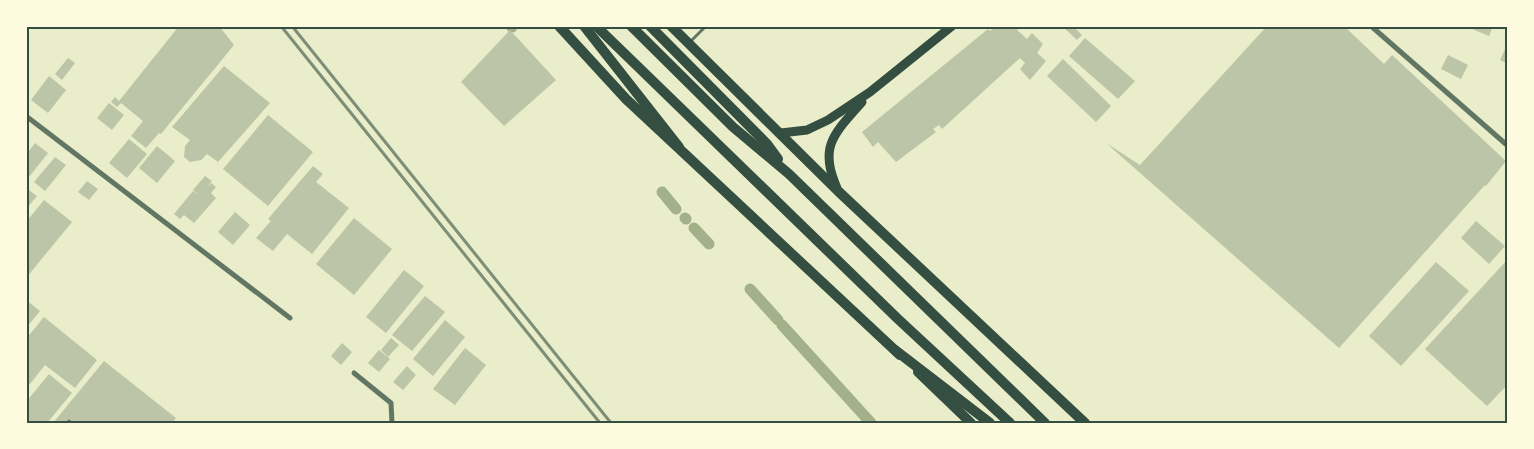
<svg xmlns="http://www.w3.org/2000/svg" width="1534" height="449" font-family="'Varela Round',sans-serif">
	<rect width="100%" height="100%" fill="#e9edc9"/>
	<g fill="none" stroke-linecap="round" stroke-linejoin="round">
		<g stroke="#a3b18a" stroke-width="11">
			<polyline points="511,26 512,27"/>
			<polyline points="662,192 676,209"/>
			<polyline points="685,218 686,219"/>
			<polyline points="694,228 709,244"/>
			<polyline points="750,289 778,320"/>
			<polyline points="782,325 871,423"/>
		</g>
	</g>
	<g fill="#bcc5a7">
		<polygon points="179,26 219,26 234,45 161,134 159,133 146,148 131,136 143,121 121,103 117,107 111,102 115,97 119,101"/>
		<polygon points="995,26 1022,26 1017,30 1027,39 1032,33 1043,44 1037,53 1046,61 1030,80 1020,69 1025,63 1020,58 942,129 939,125 933,129 936,132 896,162 878,142 873,147 862,132 988,29 990,31"/>
		<polygon points="1062,26 1073,26 1082,35 1077,40"/>
		<polygon points="1267,26 1344,26 1384,64 1392,55 1506,161 1486,186 1485,185 1339,348 1106,143 1140,165"/>
		<polygon points="1465,26 1493,26 1489,36"/>
		<polygon points="510,30 556,80 504,126 461,82"/>
		<polygon points="1085,38 1135,81 1118,99 1069,56"/>
		<polygon points="1508,43 1508,64 1500,60"/>
		<polygon points="1448,55 1468,65 1461,79 1441,69"/>
		<polygon points="68,58 75,63 62,80 55,74"/>
		<polygon points="1063,59 1111,106 1096,122 1047,76"/>
		<polygon points="224,66 270,103 218,162 207,154 201,160 190,162 184,157 185,146 190,140 172,127"/>
		<polygon points="49,76 66,90 48,113 31,100"/>
		<polygon points="109,103 124,115 112,130 97,118"/>
		<polygon points="268,115 313,152 268,206 223,169"/>
		<polygon points="129,139 147,154 127,178 109,163"/>
		<polygon points="35,143 48,153 29,177 26,176 26,155"/>
		<polygon points="157,146 175,161 157,183 139,168"/>
		<polygon points="55,157 66,165 45,191 34,182"/>
		<polygon points="313,166 323,174 316,182 349,208 312,254 287,234 273,251 256,238 271,221 268,219"/>
		<polygon points="205,176 212,181 206,188 211,183 216,187 211,193 216,198 194,223 184,215 180,219 174,214 193,191 200,196 193,190"/>
		<polygon points="87,181 98,189 89,200 78,192"/>
		<polygon points="26,188 37,196 26,209"/>
		<polygon points="44,200 72,222 26,278 26,222"/>
		<polygon points="235,212 250,225 233,245 218,232"/>
		<polygon points="354,218 392,249 354,295 316,264"/>
		<polygon points="1476,221 1505,246 1489,264 1461,238"/>
		<polygon points="1508,259 1508,384 1487,406 1425,349"/>
		<polygon points="1436,262 1469,291 1401,366 1369,336"/>
		<polygon points="404,270 424,286 386,333 366,317"/>
		<polygon points="425,296 445,312 412,351 392,335"/>
		<polygon points="26,300 40,311 26,328"/>
		<polygon points="44,317 97,360 75,388 45,365 26,389 26,339"/>
		<polygon points="445,320 465,337 433,376 413,359"/>
		<polygon points="391,338 399,345 388,357 381,350"/>
		<polygon points="342,343 352,352 341,365 331,356"/>
		<polygon points="465,348 486,365 455,405 433,389"/>
		<polygon points="379,350 390,359 379,372 368,363"/>
		<polygon points="104,361 176,418 172,423 53,423"/>
		<polygon points="407,366 416,375 403,390 393,382"/>
		<polygon points="49,374 72,393 47,423 26,423 26,402"/>
	</g>
	<g fill="none" stroke-linecap="round" stroke-linejoin="round">
		<g stroke="#617663" stroke-width="3">
			<polyline points="690,42 706,26"/>
			<polyline points="69,421 71,423"/>
		</g>
		<g stroke="#617663" stroke-width="5">
			<polyline points="1371,26 1508,146"/>
			<polyline points="26,116 290,318"/>
			<polyline points="354,373 391,403 392,423"/>
		</g>
		<g stroke="#344e41" stroke-width="9">
			<polyline points="781,133 807,130 828,120 870,92 952,26"/>
			<path d="M 837,188 C 818,146 835,133 862,102"/>
		</g>
		<g stroke="#344e41" stroke-width="10">
			<polyline points="559,26 626,99 900,355"/>
			<polyline points="671,26 838,191 1085,423"/>
			<polyline points="918,372 971,423"/>
		</g>
		<g stroke="#344e41" stroke-width="10">
			<polyline points="584,26 679,147"/>
			<polyline points="596,26 898,319 1010,423"/>
			<polyline points="631,26 733,127 789,174 1045,423"/>
			<polyline points="650,26 767,144 778,159"/>
			<polyline points="895,350 990,423"/>
		</g>
		<g stroke="#7c8e77" stroke-width="3">
			<polyline points="281,26 600,423"/>
			<polyline points="292,26 611,423"/>
		</g>
	</g>
	<rect width="1534" height="449" fill="none" stroke="#fefae0" stroke-width="55"/>
	<rect x="28" y="28" width="1478" height="394" fill="none" stroke="#344e41" stroke-width="2"/>
</svg>
